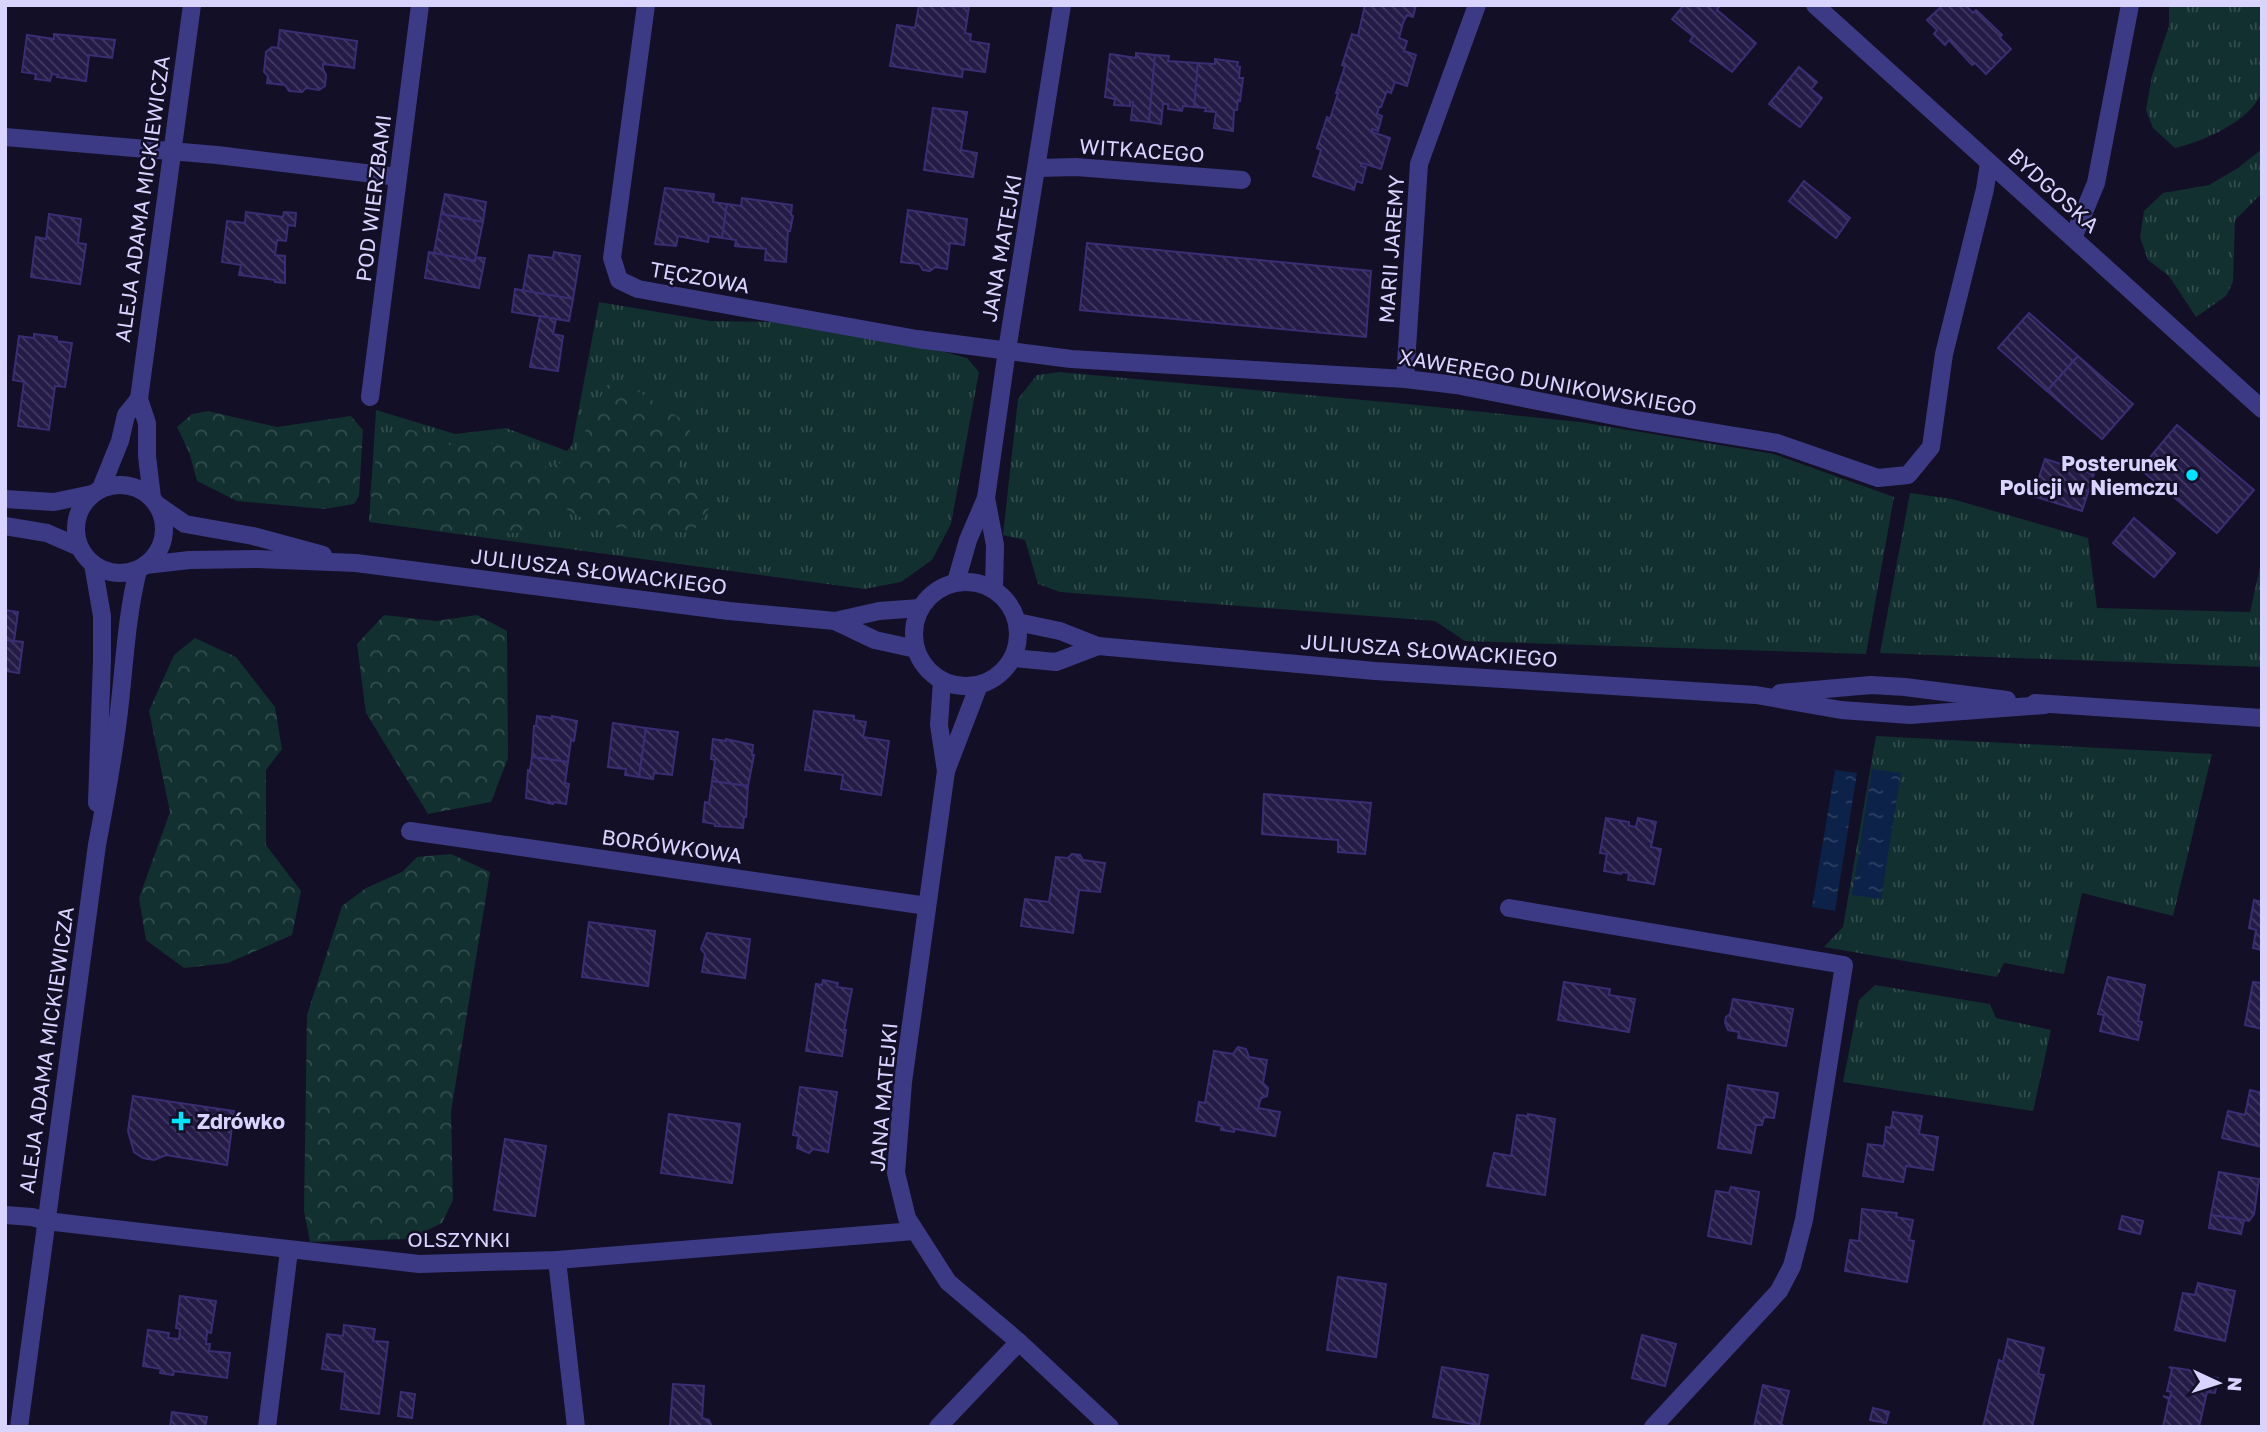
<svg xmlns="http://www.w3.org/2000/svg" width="2267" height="1432" font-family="'Golos Text',sans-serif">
	<defs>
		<pattern id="grass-tufts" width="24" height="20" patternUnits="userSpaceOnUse" patternTransform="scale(1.75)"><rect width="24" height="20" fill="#12302f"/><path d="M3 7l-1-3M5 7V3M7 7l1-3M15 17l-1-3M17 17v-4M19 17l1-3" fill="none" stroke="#344d4e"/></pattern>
		<pattern id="forest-crowns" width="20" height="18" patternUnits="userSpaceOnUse" patternTransform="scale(1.75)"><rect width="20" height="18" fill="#12302f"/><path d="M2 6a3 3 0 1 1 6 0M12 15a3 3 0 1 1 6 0" fill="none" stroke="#344d4e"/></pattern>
		<pattern id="water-ripples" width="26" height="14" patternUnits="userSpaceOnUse" patternTransform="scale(1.75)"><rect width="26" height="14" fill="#0c2248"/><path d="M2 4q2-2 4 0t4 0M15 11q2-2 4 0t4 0" fill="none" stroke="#2f4163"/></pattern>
		<pattern id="building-back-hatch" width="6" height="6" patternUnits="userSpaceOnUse" patternTransform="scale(1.75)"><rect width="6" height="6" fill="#241b47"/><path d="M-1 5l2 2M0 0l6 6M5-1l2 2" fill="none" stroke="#433b63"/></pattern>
	</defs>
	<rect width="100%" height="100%" fill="#130f26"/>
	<g fill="url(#grass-tufts)">
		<path d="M 2169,5 L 2262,5 C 2262,21 2265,82 2261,93 C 2251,121 2202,142 2175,148 L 2153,128 L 2146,110 L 2152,76 L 2169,26 Z"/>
		<polygon points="2262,149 2262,193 2235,220 2233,282 2226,296 2196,317 2169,276 2148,260 2140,237 2144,211 2163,193 2209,185 2238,168"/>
		<polygon points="599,302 710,321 779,322 941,351 967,358 979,372 951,524 932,560 901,582 864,589 369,522 376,410 455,434 506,428 567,451 572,445"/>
		<polygon points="1059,372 1407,404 1580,422 1774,454 1894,497 1866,654 1465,641 1435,621 1060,592 1038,584 1025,540 1003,535 1018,399 1037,375"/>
		<polygon points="1910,493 1952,499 2088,538 2097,608 2250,612 2262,558 2262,667 1880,653"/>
		<polygon points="1876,736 2212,754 2173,916 2082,893 2064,974 2004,963 1997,977 1824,947 1843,927"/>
		<polygon points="1875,985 1990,1004 1996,1018 2051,1030 2033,1111 1843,1082 1859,1000"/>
	</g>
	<g fill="url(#forest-crowns)">
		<polygon points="626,384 686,422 694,441 687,447 677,468 699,490 710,507 692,533 619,528 582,518 557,504 522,533 442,532 383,517 370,494 379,438 407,428 448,445 486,442 534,453 548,469 574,456 606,385"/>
		<polygon points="208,411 277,427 351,416 363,430 359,496 354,504 324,509 237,501 197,481 189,452 177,427 192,414"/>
		<polygon points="384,615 436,621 477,615 507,631 508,758 491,802 428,814 366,713 357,644"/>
		<polygon points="195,638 236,657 275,707 282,749 266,770 266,845 301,891 292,935 228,963 184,968 146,940 139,898 170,812 149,711 174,655"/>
		<polygon points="451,854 490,872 451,1112 453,1200 442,1223 409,1239 310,1242 304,1211 307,1015 342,906 366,888 402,872 417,857"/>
	</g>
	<g fill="url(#water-ripples)">
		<polygon points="1872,769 1901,773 1881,899 1852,895"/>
		<polygon points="1835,770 1857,773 1835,911 1812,907"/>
	</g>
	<g fill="url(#building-back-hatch)" stroke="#3b2d73" stroke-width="2">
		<polygon points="919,5 969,7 965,33 971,34 970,41 989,44 985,72 963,69 962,77 890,66 897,25 915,28"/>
		<polygon points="1365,5 1416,5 1413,17 1407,15 1403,23 1399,38 1407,41 1404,51 1416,55 1407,86 1395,82 1391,93 1387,91 1381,107 1379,107 1377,114 1382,116 1378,131 1372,129 1372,132 1390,138 1381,169 1362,163 1361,166 1366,167 1362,183 1356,181 1354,190 1313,176 1321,150 1317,148 1327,117 1330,119 1338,93 1336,93 1345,66 1342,65 1352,34 1358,36"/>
		<polygon points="1684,5 1720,5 1717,10 1756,43 1732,72 1690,41 1693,36 1672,19"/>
		<polygon points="1943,5 1965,5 1973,13 1976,10 2002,35 2000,38 2011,49 1986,74 1975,63 1972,65 1949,40 1945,45 1934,34 1937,30 1927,20"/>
		<polygon points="280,30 357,41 354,68 323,64 323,69 326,75 325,86 319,90 306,88 302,92 289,91 285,85 267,83 268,76 264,72 266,52 272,47 278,48"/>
		<polygon points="54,34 115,40 112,58 89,55 86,81 57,77 58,75 52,74 50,81 35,79 36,74 22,72 27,35 54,39"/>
		<polygon points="1136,53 1155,55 1149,122 1131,120 1133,102 1130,102 1130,106 1114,105 1115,99 1105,97 1110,54 1136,58"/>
		<polygon points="1155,55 1169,56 1168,61 1198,63 1194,107 1183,106 1182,111 1168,109 1168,104 1163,104 1161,124 1149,122"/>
		<polygon points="1215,59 1238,62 1237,66 1240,67 1239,78 1243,78 1240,101 1238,100 1237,110 1234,110 1233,131 1214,128 1216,112 1205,111 1206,108 1194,107 1198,63 1215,64"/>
		<polygon points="1799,67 1817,82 1811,89 1822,98 1800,127 1769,104"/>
		<polygon points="933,108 967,112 961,150 977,153 973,177 924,170"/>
		<polygon points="1804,181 1850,218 1836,238 1789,201"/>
		<polygon points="665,188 714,194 713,202 727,204 722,238 709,236 708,242 678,236 676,246 655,244"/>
		<polygon points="445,194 486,202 483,222 441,214"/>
		<polygon points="742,198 792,205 791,215 793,216 790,231 788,231 786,262 765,260 766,249 735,246 736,240 722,238 727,204 741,206"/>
		<polygon points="908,210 967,219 964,245 950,243 947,269 935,267 930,271 923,270 919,264 901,262"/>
		<polygon points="246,212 283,217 284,212 296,213 295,226 288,225 286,241 277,240 275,255 285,256 285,283 275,282 275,280 239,275 241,265 222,262 227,221 245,223"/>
		<polygon points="49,214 81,219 78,243 86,244 80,284 31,277 36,237 46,239"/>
		<polygon points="441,214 483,222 475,261 434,253"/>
		<polygon points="1087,243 1371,271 1366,337 1080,310"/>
		<polygon points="429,252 475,261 476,257 485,258 479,288 425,278"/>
		<polygon points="554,252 580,256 573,299 523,291 529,255 553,258"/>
		<polygon points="515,289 573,299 569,321 512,312"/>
		<polygon points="2029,313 2078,356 2047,391 1998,348"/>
		<polygon points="540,316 556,319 553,334 563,336 558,371 530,367"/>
		<polygon points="34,334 57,337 57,341 72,343 65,387 55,386 49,430 18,426 24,382 13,380 19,336 34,338"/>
		<polygon points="2078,356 2133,404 2102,439 2047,391"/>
		<polygon points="2177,425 2254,490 2217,533 2140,469"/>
		<polygon points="2045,459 2094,474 2082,511 2033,496"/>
		<polygon points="2134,518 2175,553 2154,577 2113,543"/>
		<polygon points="5,610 18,612 14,641 5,640"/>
		<polygon points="5,640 23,642 19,673 5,671"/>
		<polygon points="814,711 854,716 854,720 866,722 863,737 889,741 881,795 841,789 843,775 805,770"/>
		<polygon points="537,716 552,718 552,716 577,721 574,741 571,740 568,762 532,757 534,726 536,726"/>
		<polygon points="613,723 646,728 639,777 625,775 626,769 608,767"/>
		<polygon points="646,728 678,732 672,775 654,773 653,779 639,777"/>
		<polygon points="713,739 726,741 726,739 753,745 752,755 754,755 748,786 712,781 715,760 711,759"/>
		<polygon points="532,757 568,762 565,783 569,784 566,804 554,802 553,804 526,798 528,770 530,770"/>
		<polygon points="712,781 748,786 746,817 744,817 743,828 715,826 715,824 703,822 705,802 709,803"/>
		<polygon points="1264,794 1371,803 1365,854 1338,852 1338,840 1262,834"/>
		<polygon points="1606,818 1629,822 1629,826 1636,827 1638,818 1656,822 1651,847 1661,849 1654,884 1628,880 1629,873 1622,872 1621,874 1604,871 1607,854 1600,853"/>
		<polygon points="1072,854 1080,855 1083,860 1105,863 1100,892 1079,890 1073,933 1021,926 1025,899 1049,902 1056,857 1068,858"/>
		<polygon points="2254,900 2262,902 2262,950 2253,948 2256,930 2249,928"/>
		<polygon points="589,922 655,931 648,986 582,977"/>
		<polygon points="707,933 750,939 745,978 702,972 705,954 701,949"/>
		<polygon points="2108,977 2145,985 2138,1021 2142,1022 2138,1040 2100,1031 2104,1015 2098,1014"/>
		<polygon points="823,980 838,983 837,987 852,989 844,1030 846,1030 842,1056 806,1051 816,984 822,985"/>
		<polygon points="1564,982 1610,989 1609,995 1635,999 1629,1032 1558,1020"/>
		<polygon points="2253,982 2262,983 2262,1029 2245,1025"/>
		<polygon points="1733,999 1793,1009 1786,1046 1738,1038 1739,1032 1728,1030 1725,1023 1726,1017 1730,1014"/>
		<polygon points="1238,1047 1246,1049 1249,1057 1267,1060 1263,1083 1268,1088 1267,1096 1261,1098 1258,1108 1280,1112 1275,1136 1235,1129 1234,1132 1221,1130 1222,1126 1196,1121 1199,1102 1205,1103 1214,1051 1233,1054"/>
		<polygon points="1728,1085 1778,1093 1774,1118 1764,1117 1762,1125 1756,1125 1751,1153 1718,1148"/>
		<polygon points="800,1087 837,1092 828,1152 813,1149 809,1153 797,1148 799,1136 793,1135"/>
		<polygon points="2250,1090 2262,1093 2262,1147 2222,1138 2228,1111 2245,1115"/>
		<polygon points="133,1096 234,1111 227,1165 166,1155 154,1160 143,1158 134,1152 128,1131"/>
		<polygon points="1893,1112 1922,1116 1919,1134 1938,1137 1933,1170 1906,1166 1903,1182 1863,1176 1868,1144 1884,1146 1886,1127 1891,1128"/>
		<polygon points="669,1114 740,1124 732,1183 661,1173"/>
		<polygon points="1528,1114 1555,1119 1545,1195 1487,1186 1494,1153 1511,1156 1517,1115 1528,1116"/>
		<polygon points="505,1139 546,1146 535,1216 494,1210"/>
		<polygon points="2219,1172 2259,1179 2254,1214 2249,1221 2211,1215"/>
		<polygon points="1731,1187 1759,1192 1751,1244 1708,1236 1716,1191 1729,1193"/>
		<polygon points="1862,1209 1897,1213 1896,1217 1913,1220 1909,1240 1914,1241 1907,1282 1845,1271 1850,1240 1859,1241"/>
		<polygon points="2211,1215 2244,1220 2241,1234 2209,1228"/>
		<polygon points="2122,1216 2143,1221 2140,1234 2119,1229"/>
		<polygon points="1338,1277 1386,1284 1376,1357 1327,1350"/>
		<polygon points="2198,1283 2235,1291 2225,1341 2175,1330 2183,1293 2195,1295"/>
		<polygon points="180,1296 216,1301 211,1333 207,1332 206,1344 210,1344 209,1351 230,1353 227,1378 174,1371 173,1375 160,1373 161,1369 143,1366 148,1330 169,1333 168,1338 179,1339 180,1329 176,1328"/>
		<polygon points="344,1325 375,1329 373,1341 388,1342 379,1414 341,1409 345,1372 322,1369 327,1334 343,1336"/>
		<polygon points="1642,1335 1676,1344 1665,1386 1632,1378"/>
		<polygon points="2008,1339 2044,1348 2038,1374 2044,1375 2032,1427 1983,1427 1999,1360 2003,1362"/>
		<polygon points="1442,1367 1488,1375 1479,1425 1433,1417"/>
		<polygon points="2169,1367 2203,1372 2203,1375 2218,1378 2215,1393 2207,1392 2199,1427 2163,1427 2169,1399 2163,1396 2170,1398 2171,1392 2167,1391 2172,1369"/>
		<polygon points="673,1384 704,1386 702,1418 709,1420 712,1427 670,1427"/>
		<polygon points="1763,1385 1789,1391 1781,1424 1786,1427 1754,1427"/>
		<polygon points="401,1392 415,1394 412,1418 398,1416"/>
		<polygon points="1873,1408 1889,1412 1886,1423 1870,1420"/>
		<polygon points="172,1412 207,1417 205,1427 170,1427"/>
	</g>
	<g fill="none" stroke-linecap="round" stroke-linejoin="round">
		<g stroke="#3d3a85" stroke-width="18">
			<polyline points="646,5 612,258 619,280 638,289 917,339 1071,359 1405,379 1456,385 1630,419 1777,443 1878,478 1908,475 1931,447 1944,354 1985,189 1989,163"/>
			<polyline points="1815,5 2262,409"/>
			<polyline points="5,137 217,155 398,177"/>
			<polyline points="1038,168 1076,167 1242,180"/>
			<polyline points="2073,238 2096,183 2130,5"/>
			<polyline points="1405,379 1419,164 1477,5"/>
			<polyline points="370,397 420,5"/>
			<circle cx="120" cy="529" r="44"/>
			<polyline points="101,488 120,441 126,415 139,399"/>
			<polyline points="152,498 147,456 147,423 139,399 192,5"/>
			<polyline points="986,498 995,545 994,590"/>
			<polyline points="5,499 54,502 92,494"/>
			<polyline points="159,506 185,524 253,536 323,555"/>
			<polyline points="5,526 47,533 79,547"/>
			<polyline points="93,564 102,616 102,660 97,803"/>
			<polyline points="145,565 190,560 257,559 356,563 729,611 835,621 879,611 920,608"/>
			<circle cx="966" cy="634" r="52"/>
			<polyline points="956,582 968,540 986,498 1007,350 1062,5"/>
			<polyline points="835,621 875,640 916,649"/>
			<polyline points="1017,622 1060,631 1098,646 1375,671 1756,695 1841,710 1910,715 2045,705"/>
			<polyline points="1013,658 1056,662 1098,646"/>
			<polyline points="942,681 939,725 946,771"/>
			<polyline points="979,685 946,771 903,1082 896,1173 907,1218 948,1282 1019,1342 1110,1427"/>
			<polyline points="1780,693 1871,685 1905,687 2007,700"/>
			<polyline points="2035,703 2262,718"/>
			<polyline points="410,831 927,906"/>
			<polyline points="1509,908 1844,965 1804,1220 1792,1266 1779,1291 1653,1427"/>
			<polyline points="5,1215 32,1217 46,1221 419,1264 557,1260 914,1231"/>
			<polyline points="557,1260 576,1427"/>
			<path d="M 19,1427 L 97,845 C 106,798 115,750 120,702 C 125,656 127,615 138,570"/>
			<polyline points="267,1427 289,1251"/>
			<polyline points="938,1427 1019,1342"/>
		</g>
	</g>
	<g fill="#00e5ff" stroke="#130f26" stroke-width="2.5">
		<circle cx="2192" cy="475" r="7"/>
		<path d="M177.5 1110.5h7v7h7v7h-7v7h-7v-7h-7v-7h7z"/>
	</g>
	<g text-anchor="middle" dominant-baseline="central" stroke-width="5" stroke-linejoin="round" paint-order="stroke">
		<g font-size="21" fill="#d9d4ff" stroke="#130f26">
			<text transform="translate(1142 150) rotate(4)">WITKACEGO</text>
			<text transform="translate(2054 190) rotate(42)">BYDGOSKA</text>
			<text transform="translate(373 198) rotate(-83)">POD WIERZBAMI</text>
			<text transform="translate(142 199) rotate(-82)">ALEJA ADAMA MICKIEWICZA</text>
			<text transform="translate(1001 248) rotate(-80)">JANA MATEJKI</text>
			<text transform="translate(1391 249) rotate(-86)">MARII JAREMY</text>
			<text transform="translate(700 277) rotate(10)">TĘCZOWA</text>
			<text transform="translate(1548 382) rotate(10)">XAWEREGO DUNIKOWSKIEGO</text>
			<text transform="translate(599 571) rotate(7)">JULIUSZA SŁOWACKIEGO</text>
			<text transform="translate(1429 650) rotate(4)">JULIUSZA SŁOWACKIEGO</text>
			<text transform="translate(672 846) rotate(8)">BORÓWKOWA</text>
			<text transform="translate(46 1050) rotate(-82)">ALEJA ADAMA MICKIEWICZA</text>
			<text transform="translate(883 1097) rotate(-85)">JANA MATEJKI</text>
			<text x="459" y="1239">OLSZYNKI</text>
		</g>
		<g font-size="21" font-weight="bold" fill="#d9d4ff" stroke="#130f26" text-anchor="end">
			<text x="2178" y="463">Posterunek<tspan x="2178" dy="24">Policji w Niemczu</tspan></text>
			<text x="197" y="1121" text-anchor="start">Zdrówko</text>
		</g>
	</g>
	<rect width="2267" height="1432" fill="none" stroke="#d9d4ff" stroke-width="14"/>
	<g transform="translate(2218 1383) rotate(94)" stroke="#130f26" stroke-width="5" paint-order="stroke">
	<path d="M0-5L12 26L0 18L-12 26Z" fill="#d9d4ff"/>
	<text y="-10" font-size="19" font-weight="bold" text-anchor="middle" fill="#d9d4ff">N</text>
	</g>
</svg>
